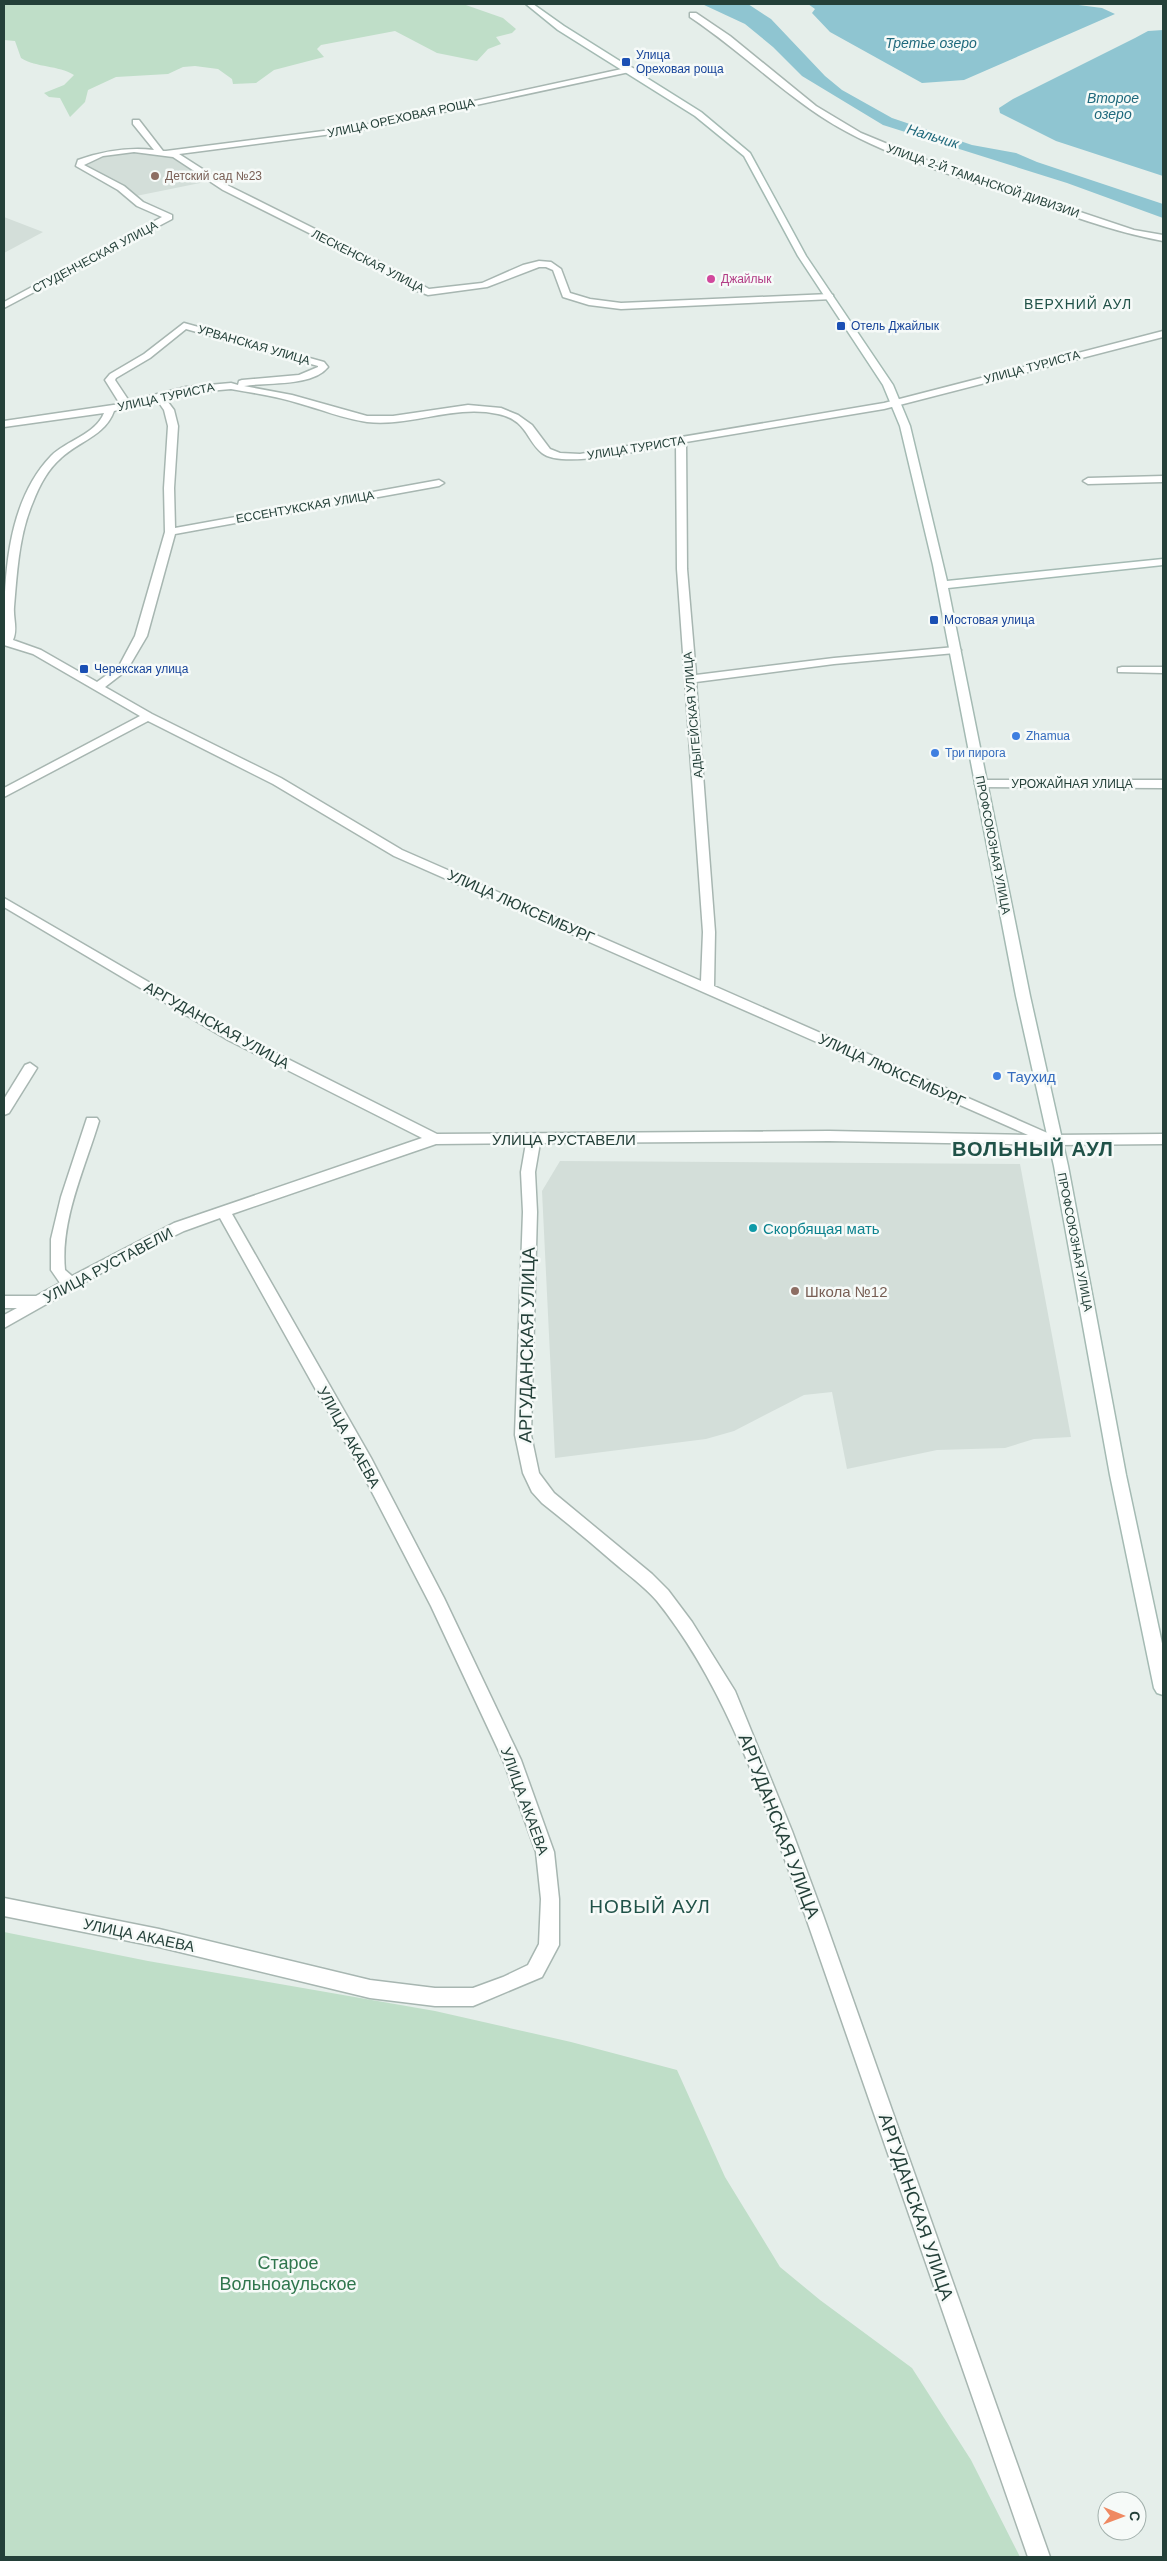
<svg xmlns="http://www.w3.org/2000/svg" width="1167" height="2561" font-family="Helvetica,sans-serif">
	<rect width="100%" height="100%" fill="#e5eeea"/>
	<g fill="#d3ded9">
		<polygon points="139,151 176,157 210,181 136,196 87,166 95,159 107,155"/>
		<polygon points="4,217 43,232 4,253"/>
		<polygon points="560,1161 1020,1164 1071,1437 1034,1439 1005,1448 937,1450 847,1469 832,1392 804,1395 734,1431 706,1439 555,1458 542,1191"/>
	</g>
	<g fill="#bfdec8">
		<path d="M 4,4 L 463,4 L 503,18 L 516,29 L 512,33 L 496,37 L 501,44 L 488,49 L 477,61 L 437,53 L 395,31 L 321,45 L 317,49 L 324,57 L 274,70 L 256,83 L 233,84 L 232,79 L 218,69 L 195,66 L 183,67 L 168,74 L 116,77 L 88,90 L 85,102 L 70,117 L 60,98 L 49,97 L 44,93 L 64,85 L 74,75 C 58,65 37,68 21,58 L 15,41 L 4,40 Z"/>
		<polygon points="4,1932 148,1961 435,2011 571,2042 677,2070 725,2177 780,2267 820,2300 912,2368 971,2460 1020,2557 4,2557"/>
	</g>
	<g fill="#8fc5d1">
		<polygon points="702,4 748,4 771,19 825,76 842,90 892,118 972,145 1016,153 1037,162 1163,204 1163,218 1067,183 883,125 802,76 773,47 745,24"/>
		<polygon points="808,4 1071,4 1102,8 1115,14 964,80 922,83 830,32 812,13 815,9"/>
		<polygon points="1163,30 1163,176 1056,141 1000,113 999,108 1013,99 1135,38 1148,31"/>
	</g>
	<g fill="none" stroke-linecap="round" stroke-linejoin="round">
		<defs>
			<g id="street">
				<path d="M 690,13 L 696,13 L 730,36 L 816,106 L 861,133 L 931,162 L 1134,230 L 1163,235 L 1163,241 C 1112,232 1064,213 1015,196 C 946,173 870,152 810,109 C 769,80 732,45 690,17 Z"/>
				<path d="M 631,67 L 635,69 L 634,71 L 355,131 L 179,154 L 229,186 L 369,256 L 429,289 L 482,283 L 523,265 L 539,261 L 551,262 L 561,269 L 570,293 L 590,299 L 621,303 L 830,294 L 833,295 L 833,299 L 621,309 L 589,305 L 563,297 L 553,270 L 546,267 L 539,267 L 487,287 L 428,295 L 410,288 L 363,260 L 223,190 L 173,157 L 134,152 L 103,156 L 84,165 L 124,186 L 143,202 L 172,215 L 172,219 L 4,308 L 4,302 L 162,217 L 137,206 L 118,190 L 76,166 L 78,160 C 104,151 127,147 154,150 L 133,124 L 133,120 L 139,120 L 163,151 L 166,151 L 355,127 Z"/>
				<path d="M 184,323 L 324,362 L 328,367 C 312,387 267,382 244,386 L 292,395 L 367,416 L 393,416 L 468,405 L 501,408 L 518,415 L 532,425 L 550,449 L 560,453 L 580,454 L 884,403 L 1163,331 L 1163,337 L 884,409 L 686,442 L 687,569 L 696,675 L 834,658 L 955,647 L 961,650 L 955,653 L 834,664 L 696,682 L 715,932 L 714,986 L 1052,1135 L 1163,1134 L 1163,1144 L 1055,1145 L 829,1141 L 540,1143 L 535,1172 L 537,1212 L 531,1435 L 539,1473 L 554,1493 L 652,1574 L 668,1590 L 692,1622 L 735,1691 L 792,1831 L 823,1915 L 1050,2557 L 1028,2557 L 805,1915 C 765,1807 730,1692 657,1601 C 644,1586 627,1574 612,1561 C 589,1541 566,1522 542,1503 L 532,1492 L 523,1473 L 515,1435 L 523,1212 L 521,1172 L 526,1143 L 436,1144 L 232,1214 L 371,1458 L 444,1598 L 521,1760 L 554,1852 L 559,1899 L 559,1945 L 542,1977 L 473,2006 L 435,2006 L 370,1998 L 159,1947 L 4,1916 L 4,1898 L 159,1929 L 370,1980 L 435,1988 L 473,1988 L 503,1977 L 528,1965 L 539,1944 L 541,1899 L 536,1852 L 503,1760 L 431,1606 L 359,1467 L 220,1218 L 184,1231 L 119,1263 L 4,1328 L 4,1315 L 17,1308 L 4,1308 L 4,1296 L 36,1296 L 60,1283 L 51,1270 L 51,1239 L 61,1197 L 87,1118 L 97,1118 L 99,1121 C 85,1168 60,1220 65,1270 L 72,1276 L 174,1223 L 422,1138 L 228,1040 L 4,907 L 4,898 L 238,1034 L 437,1134 L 829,1131 L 1028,1135 L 394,856 L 273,784 L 148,721 L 4,797 L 4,788 L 140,716 L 33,654 L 4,645 C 4,582 5,504 51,456 C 67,440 95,435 104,413 L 4,427 L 4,421 L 120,404 L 105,380 L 110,374 L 144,354 ZM 186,329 L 318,366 L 318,367 L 299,375 L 242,380 L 239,381 L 238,385 L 231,383 L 186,387 L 129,401 L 115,380 L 116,378 L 150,358 ZM 231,389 C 253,393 276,396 298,403 C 320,409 344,419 367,422 C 411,427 454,404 498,414 C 527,420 526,440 542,453 C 563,470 649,448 676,444 L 677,569 L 703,932 L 701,981 L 402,850 L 281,778 L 152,714 L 105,687 L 127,670 L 147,636 L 175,534 L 439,486 L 444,483 L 439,480 L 175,528 L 174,488 L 178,426 L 174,410 L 165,398 L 186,393 ZM 157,400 L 164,410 L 168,426 L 164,488 L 165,532 L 135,636 L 119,666 L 97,682 L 41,650 L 13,640 C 18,629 13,618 14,607 C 17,572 19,534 33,502 C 39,486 48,469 61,458 C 79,441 105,436 114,411 Z"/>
				<polygon points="1163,476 1163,482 1088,484 1083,481 1088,478"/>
				<polygon points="1122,667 1163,667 1163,673 1118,672 1118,668"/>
				<polygon points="981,780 1163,780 1163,788 977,787 975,784"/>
				<polygon points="30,1063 37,1068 9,1113 4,1115 4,1099 25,1065"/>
			</g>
			<polygon id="secondary" points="526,4 533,4 564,26 701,112 750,153 806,256 893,385 910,426 947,581 1163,559 1163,565 948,588 1030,996 1068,1166 1126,1475 1163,1648 1163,1695 1157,1693 1154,1688 1110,1475 1054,1166 1016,996 933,565 900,426 883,385 798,256 744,156 695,116 558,30"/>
		</defs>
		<use href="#street" stroke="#a7b6b1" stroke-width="3"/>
		<use href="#secondary" stroke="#a4bab3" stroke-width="3"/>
		<use href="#street" fill="#fff" fill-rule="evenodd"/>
		<use href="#secondary" fill="#fff" fill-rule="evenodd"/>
	</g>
	<g fill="#1a4fb4" stroke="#f6faf8" stroke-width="2">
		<rect x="621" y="57" width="10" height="10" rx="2.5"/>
		<rect x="836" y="321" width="10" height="10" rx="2.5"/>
		<rect x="929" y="615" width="10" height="10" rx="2.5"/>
		<rect x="79" y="664" width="10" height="10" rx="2.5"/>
	</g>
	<g fill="#8d6e63" stroke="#f6faf8" stroke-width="2">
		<circle cx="155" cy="176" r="5"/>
		<circle cx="795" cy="1291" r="5"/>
	</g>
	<circle fill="#d1479c" stroke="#f6faf8" stroke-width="2" cx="711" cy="279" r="5"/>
	<g fill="#3f7fe0" stroke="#f6faf8" stroke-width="2">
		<circle cx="1016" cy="736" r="5"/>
		<circle cx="935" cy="753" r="5"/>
		<circle cx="997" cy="1076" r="5"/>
	</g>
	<circle fill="#0f9aa8" stroke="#f6faf8" stroke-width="2" cx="753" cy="1228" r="5"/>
	<g text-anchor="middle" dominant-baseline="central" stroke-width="5" stroke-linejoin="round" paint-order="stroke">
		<g font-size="12" fill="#164399" stroke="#f6faf8" text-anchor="start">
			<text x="636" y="55">Улица<tspan x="636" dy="14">Ореховая роща</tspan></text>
			<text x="851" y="326">Отель Джайлык</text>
			<text x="944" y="620">Мостовая улица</text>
			<text x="94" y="669">Черекская улица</text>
		</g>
		<g font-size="12" fill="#244039" stroke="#f6faf8">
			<text transform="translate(401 118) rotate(-12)">УЛИЦА ОРЕХОВАЯ РОЩА</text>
			<text transform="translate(983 181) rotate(19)">УЛИЦА 2-Й ТАМАНСКОЙ ДИВИЗИИ</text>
			<text transform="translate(95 257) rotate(-28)">СТУДЕНЧЕСКАЯ УЛИЦА</text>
			<text transform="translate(368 261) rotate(27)">ЛЕСКЕНСКАЯ УЛИЦА</text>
			<text transform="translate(254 345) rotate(16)">УРВАНСКАЯ УЛИЦА</text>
			<text transform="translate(1032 367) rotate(-15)">УЛИЦА ТУРИСТА</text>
			<text transform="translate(166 397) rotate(-12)">УЛИЦА ТУРИСТА</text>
			<text transform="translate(636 448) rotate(-9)">УЛИЦА ТУРИСТА</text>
			<text transform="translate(305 507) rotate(-10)">ЕССЕНТУКСКАЯ УЛИЦА</text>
			<text transform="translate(693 715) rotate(-95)">АДЫГЕЙСКАЯ УЛИЦА</text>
			<text x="1072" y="784">УРОЖАЙНАЯ УЛИЦА</text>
			<text transform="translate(993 845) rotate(79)">ПРОФСОЮЗНАЯ УЛИЦА</text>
			<text transform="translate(1075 1242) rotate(79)">ПРОФСОЮЗНАЯ УЛИЦА</text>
		</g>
		<g font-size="12" fill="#785e54" stroke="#f6faf8" text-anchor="start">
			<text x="165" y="176">Детский сад №23</text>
		</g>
		<g font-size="12" fill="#b23c85" stroke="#f6faf8" text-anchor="start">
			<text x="721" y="279">Джайлык</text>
		</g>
		<g font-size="12" fill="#366cbe" stroke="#f6faf8" text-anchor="start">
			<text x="1026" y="736">Zhamua</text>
			<text x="945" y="753">Три пирога</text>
		</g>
		<g font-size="14" font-style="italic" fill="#1f697c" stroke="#f6faf8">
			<text x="931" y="43">Третье озеро</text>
			<text x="1113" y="98">Второе<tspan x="1113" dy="16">озеро</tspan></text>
			<text transform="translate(933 136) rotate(17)">Нальчик</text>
		</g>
		<g font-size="14" letter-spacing="1" fill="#205248" stroke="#f6faf8">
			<text x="1078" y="304">ВЕРХНИЙ АУЛ</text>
		</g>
		<g font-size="15" fill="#244039" stroke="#f6faf8">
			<text transform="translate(521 906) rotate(24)">УЛИЦА ЛЮКСЕМБУРГ</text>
			<text transform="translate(217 1025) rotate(29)">АРГУДАНСКАЯ УЛИЦА</text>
			<text transform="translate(892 1070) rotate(24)">УЛИЦА ЛЮКСЕМБУРГ</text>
			<text x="564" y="1139">УЛИЦА РУСТАВЕЛИ</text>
			<text transform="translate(108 1265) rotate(-28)">УЛИЦА РУСТАВЕЛИ</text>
			<text transform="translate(349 1437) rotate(61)">УЛИЦА АКАЕВА</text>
			<text transform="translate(525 1801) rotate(70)">УЛИЦА АКАЕВА</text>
			<text transform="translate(139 1935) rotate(12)">УЛИЦА АКАЕВА</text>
		</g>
		<g font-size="15" fill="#366cbe" stroke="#f6faf8" text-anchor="start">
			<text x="1007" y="1076">Таухид</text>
		</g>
		<g font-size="15" fill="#0d838f" stroke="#f6faf8" text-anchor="start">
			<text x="763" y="1228">Скорбящая мать</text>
		</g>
		<g font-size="15" fill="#785e54" stroke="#f6faf8" text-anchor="start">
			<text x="805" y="1291">Школа №12</text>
		</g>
		<g font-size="18" fill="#244039" stroke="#f6faf8">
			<text transform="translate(527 1345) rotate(-89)">АРГУДАНСКАЯ УЛИЦА</text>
			<text transform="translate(779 1826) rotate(69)">АРГУДАНСКАЯ УЛИЦА</text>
			<text transform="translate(916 2207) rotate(71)">АРГУДАНСКАЯ УЛИЦА</text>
		</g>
		<g font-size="18" fill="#2f764d" stroke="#f6faf8">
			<text x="288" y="2263">Старое<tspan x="288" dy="21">Вольноаульское</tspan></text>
		</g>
		<g font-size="19" letter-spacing="1" fill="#205248" stroke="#f6faf8">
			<text x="650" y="1906">НОВЫЙ АУЛ</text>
		</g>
		<g font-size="20" font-weight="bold" letter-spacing="1" fill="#205248" stroke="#f6faf8">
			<text x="1033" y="1149">ВОЛЬНЫЙ АУЛ</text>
		</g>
	</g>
	<rect width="1167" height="2561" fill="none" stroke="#244039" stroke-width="10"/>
	<g transform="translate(1122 2516) rotate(91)"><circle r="24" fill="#f6faf8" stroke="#a2b0ac"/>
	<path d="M0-4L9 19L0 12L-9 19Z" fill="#ef8962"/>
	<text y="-8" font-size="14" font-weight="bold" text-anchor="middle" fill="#244039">С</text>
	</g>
</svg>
